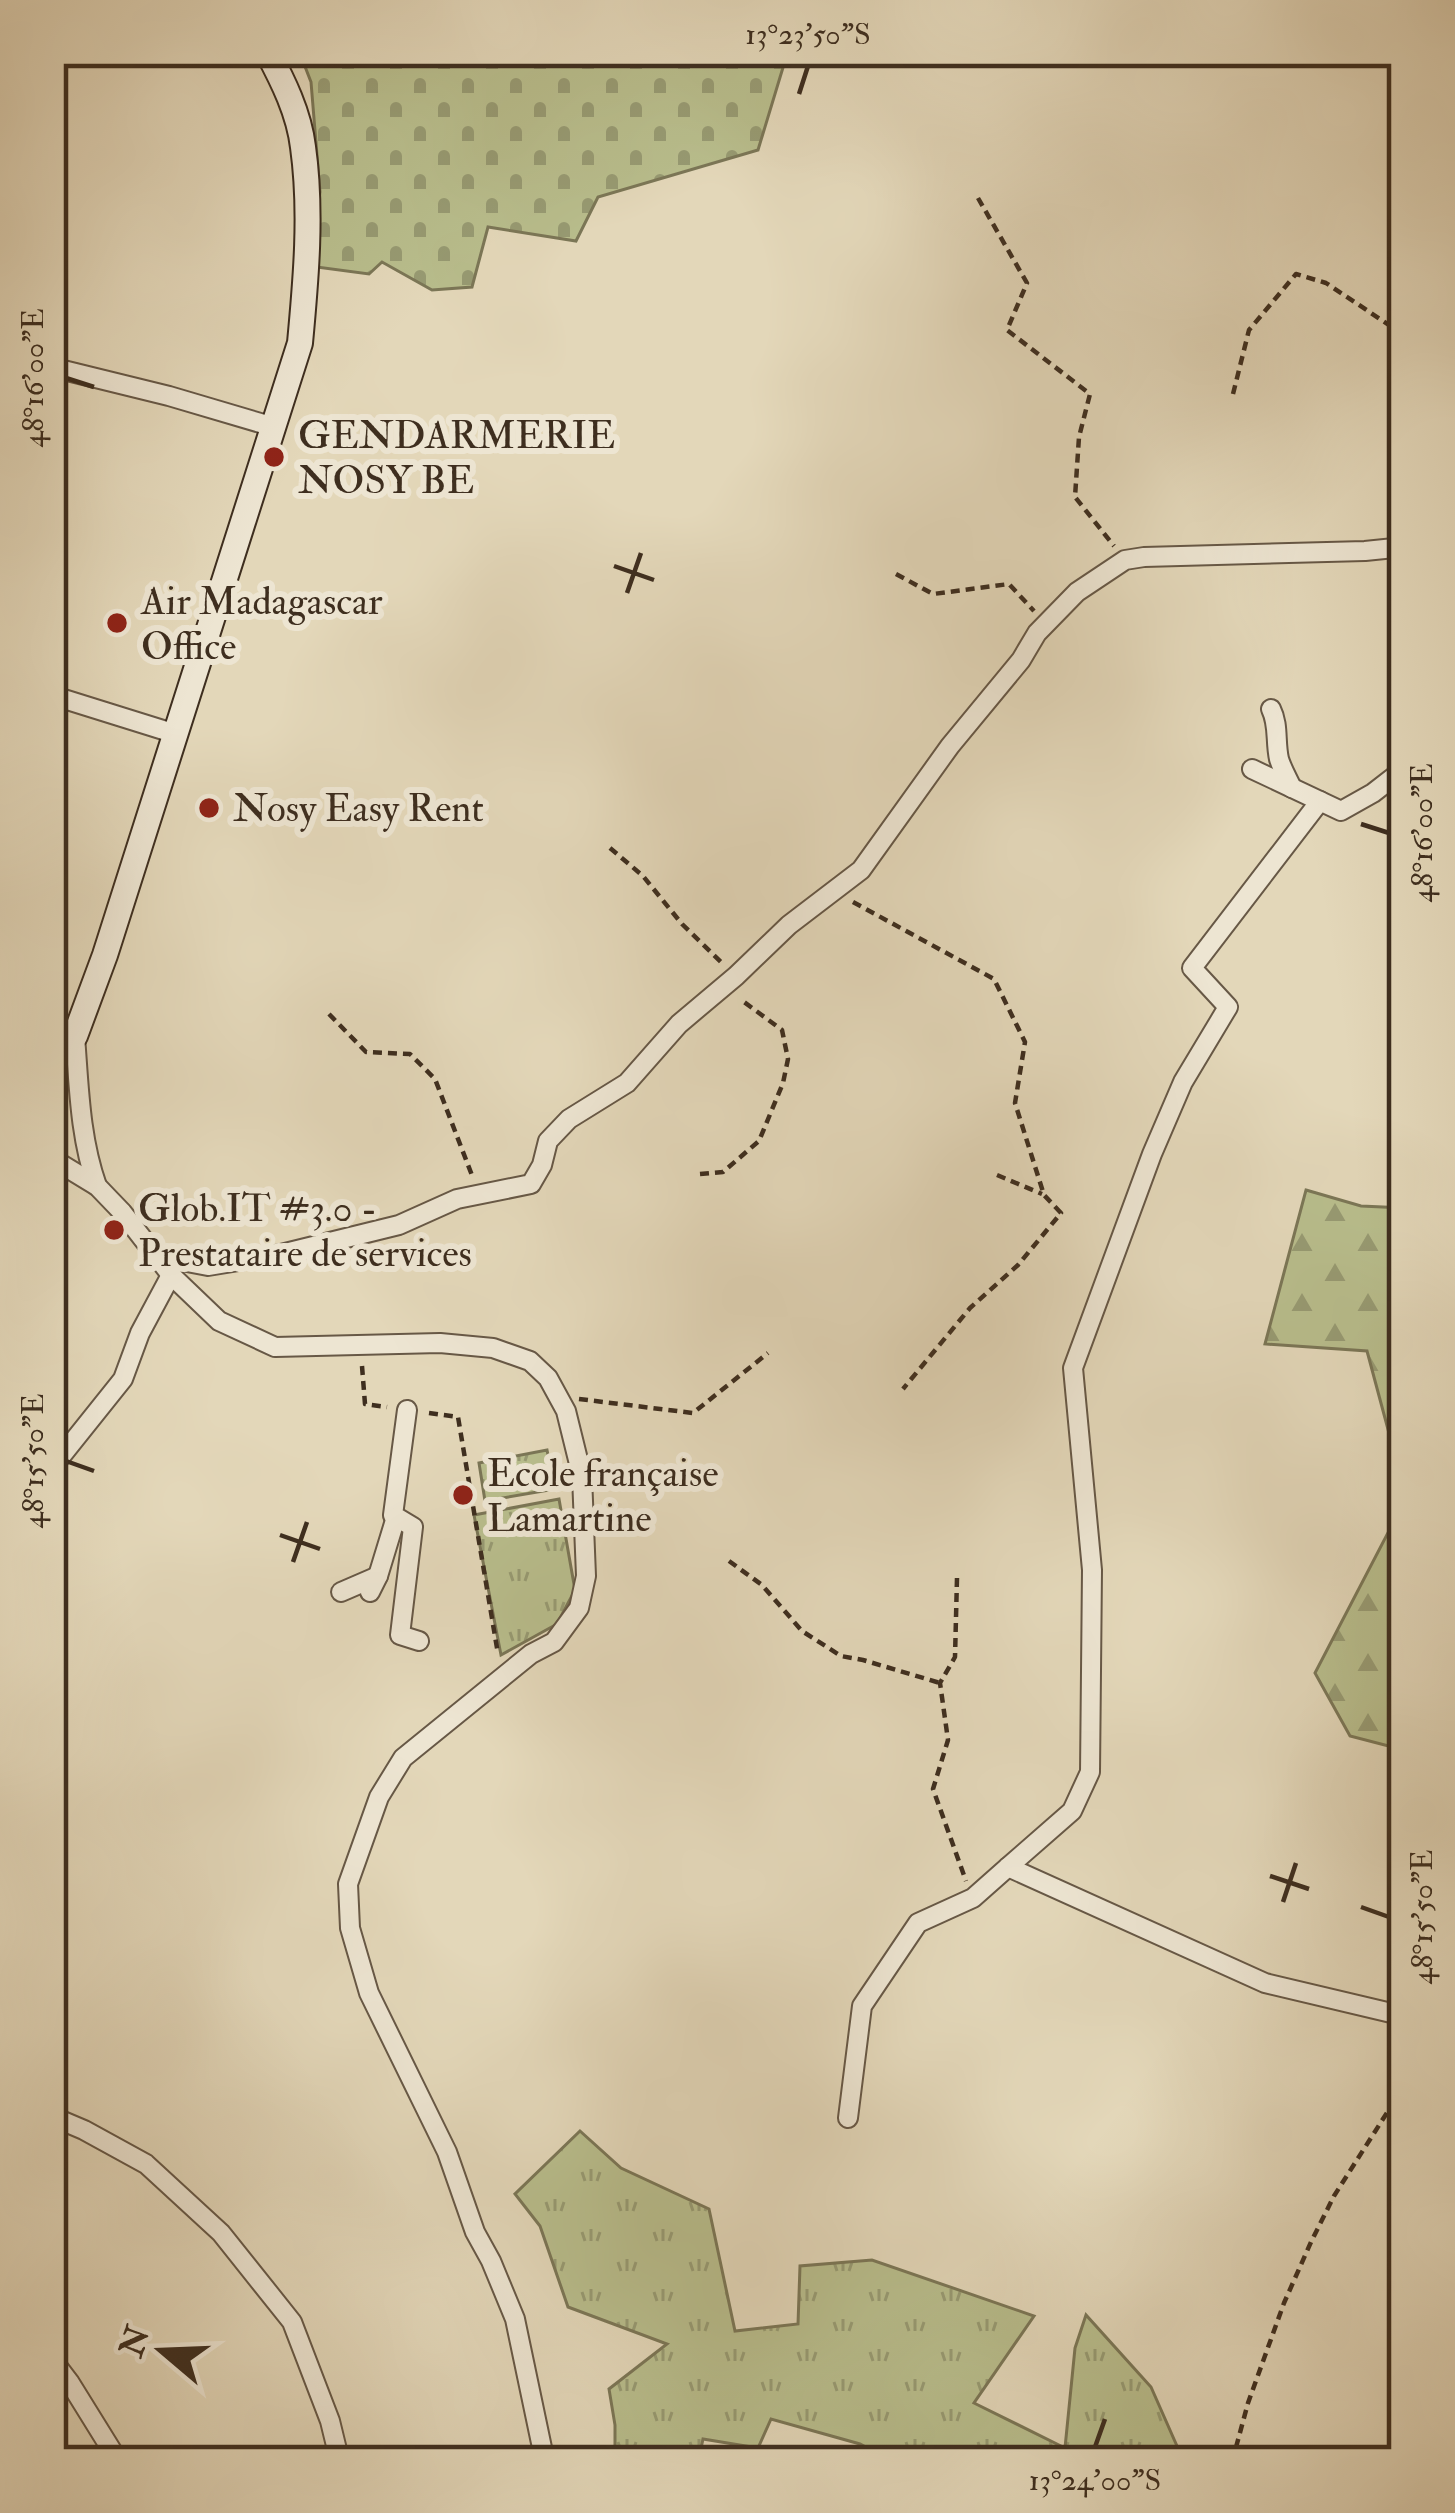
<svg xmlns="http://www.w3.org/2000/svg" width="1455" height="2513" font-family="'IM FELL Double Pica',serif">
	<defs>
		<pattern id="forest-firs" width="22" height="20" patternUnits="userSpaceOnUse" patternTransform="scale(3)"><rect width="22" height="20" fill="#b8bd8c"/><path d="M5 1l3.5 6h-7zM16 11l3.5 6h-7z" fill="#979a72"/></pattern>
		<pattern id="cemetery-stones" width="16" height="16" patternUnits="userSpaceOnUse" patternTransform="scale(3)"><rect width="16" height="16" fill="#b8bd8c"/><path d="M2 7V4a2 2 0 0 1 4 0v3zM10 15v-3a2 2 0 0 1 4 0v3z" fill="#979a72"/></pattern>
		<pattern id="park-tufts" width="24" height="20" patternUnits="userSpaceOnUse" patternTransform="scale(3)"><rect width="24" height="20" fill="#b8bd8c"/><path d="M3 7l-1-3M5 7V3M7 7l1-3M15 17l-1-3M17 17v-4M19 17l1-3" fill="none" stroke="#979a72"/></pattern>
	</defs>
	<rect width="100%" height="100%" fill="#e3d7b9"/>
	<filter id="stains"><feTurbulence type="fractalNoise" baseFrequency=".00167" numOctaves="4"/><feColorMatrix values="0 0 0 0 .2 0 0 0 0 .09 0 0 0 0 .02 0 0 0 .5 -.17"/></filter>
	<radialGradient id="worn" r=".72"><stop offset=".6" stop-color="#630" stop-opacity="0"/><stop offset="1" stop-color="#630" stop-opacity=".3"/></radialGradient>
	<g fill="url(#forest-firs)" stroke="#7b7656" stroke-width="3">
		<polygon points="1306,1190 1361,1206 1404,1208 1404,1489 1367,1351 1265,1344"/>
		<polygon points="1404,1502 1404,1750 1350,1736 1315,1673"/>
	</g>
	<polygon fill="url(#cemetery-stones)" stroke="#7b7656" stroke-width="3" points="299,51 788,51 758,150 598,197 576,241 488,227 472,287 432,290 382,262 369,274 309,266 320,192 311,82"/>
	<g fill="url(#park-tufts)" stroke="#7b7656" stroke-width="3">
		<polygon points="547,1450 555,1489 485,1501 479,1463"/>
		<polygon points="559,1499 575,1590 557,1624 501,1655 474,1515"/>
		<polygon points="580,2131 621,2168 709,2209 735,2331 798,2324 800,2266 872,2260 1034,2316 974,2403 1065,2448 1075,2348 1086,2315 1151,2387 1184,2462 893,2462 860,2444 771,2419 758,2448 703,2439 698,2462 615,2462 615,2425 609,2389 667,2344 568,2307 540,2226 515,2194"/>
	</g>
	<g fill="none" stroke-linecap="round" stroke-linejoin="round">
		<defs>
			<g id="street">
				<polyline points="51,367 169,396 274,427"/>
				<polyline points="51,695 176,734"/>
				<path d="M 1271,709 C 1279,725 1275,741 1279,759 C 1282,769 1288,779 1292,788"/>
				<polyline points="1252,769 1341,811 1373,793 1404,769"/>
				<path d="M 75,1036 C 79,1088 80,1138 97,1186"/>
				<polyline points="51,1158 97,1186 122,1212 171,1275 219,1321 275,1347 440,1343 493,1348 530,1361 548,1378 566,1411 582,1476 586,1576 579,1608 554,1642 531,1654 403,1758 379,1797 348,1884 350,1928 369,1993 447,2152 475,2232 491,2261 515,2319 545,2462"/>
				<polyline points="156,1256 208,1266 281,1254 399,1225 457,1199 531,1184 542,1165 548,1141 569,1119 627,1083 679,1024 736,976 789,925 861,870 950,746 1021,660 1037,633 1077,592 1125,560 1144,557 1365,551 1404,547"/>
				<polyline points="407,1410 393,1515 413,1527 400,1635 419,1641"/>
				<polyline points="51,1469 123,1379 140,1333 171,1275"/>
				<polyline points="341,1592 378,1576"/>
				<polyline points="370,1592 378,1576 396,1517"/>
				<polyline points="1008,1867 1265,1983 1404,2016"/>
				<polyline points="51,2116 84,2130 146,2164 221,2233 292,2322 330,2421 340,2462"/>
				<polyline points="848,2118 862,2006 918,1923 973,1898 1008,1867 1072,1811 1090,1772 1092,1570 1073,1368 1152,1154 1183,1082 1228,1007 1192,968 1320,801"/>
				<polyline points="51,2358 70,2383 119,2462"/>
			</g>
			<path id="secondary" d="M 51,1056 L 75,1036 L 105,955 L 300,343 C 306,279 312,211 303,147 C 299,113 283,81 267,51"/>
		</defs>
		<use href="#street" stroke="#675846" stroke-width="22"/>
		<use href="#secondary" stroke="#3e2e1f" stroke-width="28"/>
		<g stroke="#3e2e1f" stroke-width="4.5" stroke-dasharray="9 6" stroke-linecap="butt">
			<polyline points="978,198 1027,283 1007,330 1090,394 1079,437 1075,497 1114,546"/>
			<polyline points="1233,394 1249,330 1296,274 1326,283 1404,335"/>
			<polyline points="896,574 933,594 1009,584 1034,611"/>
			<polyline points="610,848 643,876 682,924 723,964"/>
			<polyline points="853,902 994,979 1025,1042 1015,1103 1044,1195 1061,1213 1018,1265 970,1308 903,1389"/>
			<polyline points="329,1014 366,1052 410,1054 435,1079 473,1178"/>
			<polyline points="700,1174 723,1172 759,1141 783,1083 788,1059 782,1030 740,999"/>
			<polyline points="997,1175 1042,1194"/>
			<polyline points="362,1366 365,1404 387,1407"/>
			<polyline points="579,1399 693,1413 768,1353"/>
			<polyline points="429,1413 458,1417 498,1654"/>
			<polyline points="729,1561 762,1585 802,1631 841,1656 863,1660 940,1683"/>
			<polyline points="957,1578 955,1657 940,1683 948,1740 933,1789 966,1881"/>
			<polyline points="139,2455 177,2462"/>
			<polyline points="1232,2462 1248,2403 1284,2303 1311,2242 1334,2196 1404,2086"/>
		</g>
		<use href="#street" stroke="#ede5d2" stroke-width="18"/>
		<use href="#secondary" stroke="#ede5d2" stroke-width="24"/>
	</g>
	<path fill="none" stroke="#3e2e1f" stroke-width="4.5" d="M 799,94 L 808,66M 66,378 L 94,387M 614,566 L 654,580M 627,593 L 641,553M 1361,824 L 1389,833M 66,1461 L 94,1471M 280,1535 L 320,1549M 293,1562 L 307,1522M 1270,1876 L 1309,1889M 1283,1902 L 1296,1863M 1361,1907 L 1389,1917M 1095,2447 L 1105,2419"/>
	<g fill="#8f2418" stroke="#ede5d2" stroke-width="4.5">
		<circle cx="274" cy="457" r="12"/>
		<circle cx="117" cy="623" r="12"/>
		<circle cx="209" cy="808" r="12"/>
		<circle cx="114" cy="1230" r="12"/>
		<circle cx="463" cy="1495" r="12"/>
	</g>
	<g text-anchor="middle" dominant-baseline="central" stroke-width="12" stroke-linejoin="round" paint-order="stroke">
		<g font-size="39" fill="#3e2e1f" stroke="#ede5d2" text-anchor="start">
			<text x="298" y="435">GENDARMERIE<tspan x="298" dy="45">NOSY BE</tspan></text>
			<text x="141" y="601">Air Madagascar<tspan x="141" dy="45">Office</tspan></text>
			<text x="233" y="808">Nosy Easy Rent</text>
			<text x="138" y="1208">Glob.IT #3.0 -<tspan x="138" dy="45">Prestataire de services</tspan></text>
			<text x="487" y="1473">Ecole française<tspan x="487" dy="45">Lamartine</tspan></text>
		</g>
	</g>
	<rect width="1455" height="2513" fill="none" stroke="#e3d7b9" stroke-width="132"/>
	<g transform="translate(162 2351) rotate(289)" stroke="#ede5d2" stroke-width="9" paint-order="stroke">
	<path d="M0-9L21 45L0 30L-21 45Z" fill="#3e2e1f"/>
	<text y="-18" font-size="33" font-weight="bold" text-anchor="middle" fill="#3e2e1f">N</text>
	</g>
	<rect x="66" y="66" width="1323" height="2381" fill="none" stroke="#3e2e1f" stroke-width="4.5"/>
	<g font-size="30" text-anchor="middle" fill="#3e2e1f">
		<text x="808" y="44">13°23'50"S</text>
		<text transform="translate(33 378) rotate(-90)" y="10">48°16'00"E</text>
		<text transform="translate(1422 833) rotate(-90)" y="10">48°16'00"E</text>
		<text transform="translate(33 1461) rotate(-90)" y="10">48°15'50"E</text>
		<text transform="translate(1422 1917) rotate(-90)" y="10">48°15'50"E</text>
		<text x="1095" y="2490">13°24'00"S</text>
	</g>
	<rect width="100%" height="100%" filter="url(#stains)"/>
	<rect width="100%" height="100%" fill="url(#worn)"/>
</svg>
